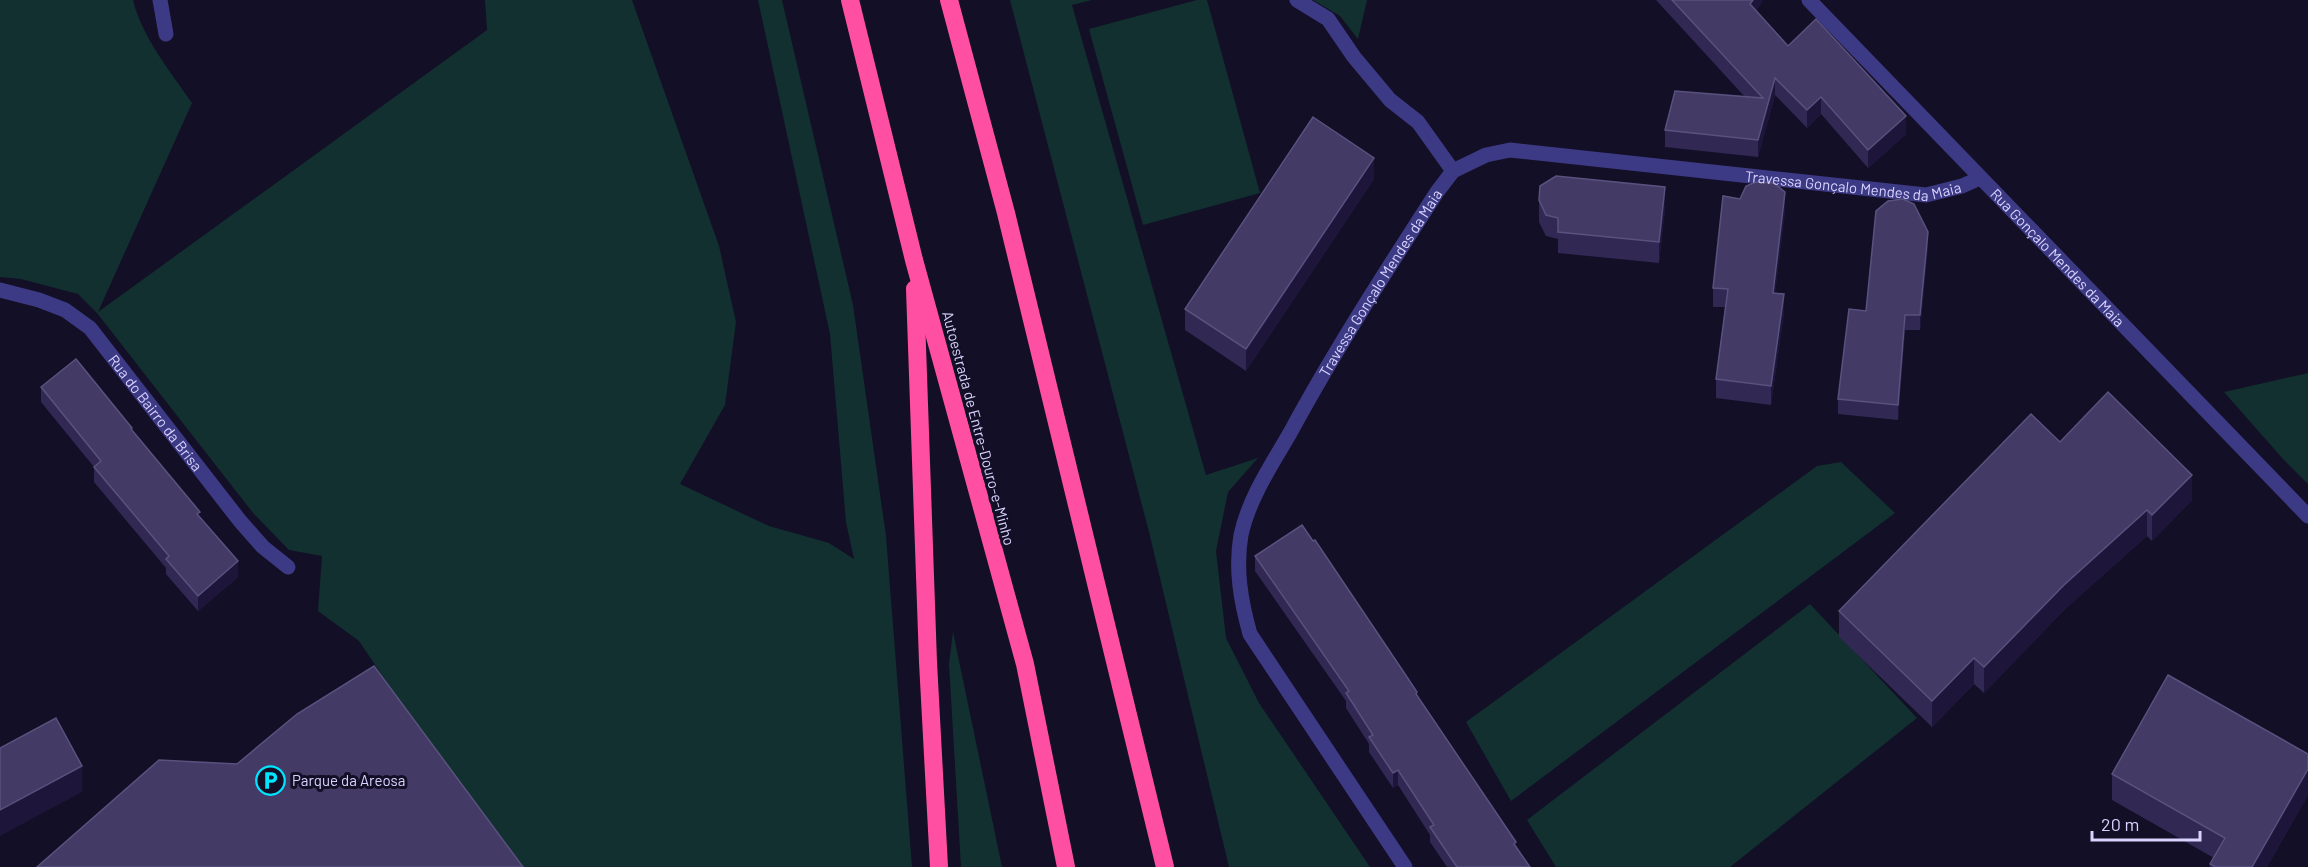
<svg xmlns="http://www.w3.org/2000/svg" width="2308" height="867" font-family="Barlow,sans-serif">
	<rect width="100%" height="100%" fill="#130f26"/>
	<g fill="#12302f">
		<path d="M 0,0 L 133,0 C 142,37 170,71 192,103 L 98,312 L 487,30 L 485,0 L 632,0 L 719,246 L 736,322 L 725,405 L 680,484 L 769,526 L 829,543 L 854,559 L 846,522 L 830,334 L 758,0 L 782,0 L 853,305 L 886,536 L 912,867 L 511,867 L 359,641 L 318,611 L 322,556 L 289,550 L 253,513 L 97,313 L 78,294 L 21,279 L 0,277 Z"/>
		<polygon points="1010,0 1092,0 1072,5 1206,475 1258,458 1228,492 1216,551 1226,638 1259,703 1370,867 1229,867 1149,532"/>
		<polygon points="1197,0 1207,0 1260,193 1143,225 1089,29"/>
		<polygon points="1313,0 1367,0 1358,39 1340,16"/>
		<polygon points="2308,373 2308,484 2283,459 2224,392"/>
		<polygon points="1841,462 1895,513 1511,801 1466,722 1817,466"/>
		<polygon points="1810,604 1917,718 1730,867 1556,867 1527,820"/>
		<polygon points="953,632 1002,867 961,867 949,664"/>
	</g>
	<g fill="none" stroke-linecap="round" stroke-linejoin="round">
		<g stroke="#3d3a85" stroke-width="15">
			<polyline points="160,0 166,34"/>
			<polyline points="1297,0 1328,19 1354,57 1390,100 1418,122 1453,171"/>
			<path id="s1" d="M 1809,0 L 2308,516"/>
			<path id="s2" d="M 0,290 L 39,300 L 65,310 L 90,328 L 240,521 L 263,547 L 288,567"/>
			<path id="s3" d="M 1405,867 L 1250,634 C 1241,602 1235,569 1241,535 C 1249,498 1271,466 1290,433 C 1335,350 1386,271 1437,192 L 1453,171 L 1486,155 L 1510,150 L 1926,195 L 1962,186 L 1980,178"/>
		</g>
		<g stroke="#ff4fa3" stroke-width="18">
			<polyline points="850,0 914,260 1025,664 1066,867"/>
			<polyline points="949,0 1006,213 1165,867"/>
			<polyline points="915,289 928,662 939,867"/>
		</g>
	</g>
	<g fill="#312854">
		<polygon points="1656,0 1763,0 1756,11 1788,46 1906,134 1868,168 1821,114 1807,128 1775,95 1758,157 1665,147 1665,130 1745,97"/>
		<polygon points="1374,179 1246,371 1185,330 1185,309"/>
		<polygon points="1740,199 1785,211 1775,293 1784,312 1771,405 1716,398 1716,379 1725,307 1713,307 1713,288"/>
		<polygon points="1539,200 1665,208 1659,263 1558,253 1558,239 1546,236 1539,222"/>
		<polygon points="1928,247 1920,330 1905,330 1898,420 1838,414 1838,399"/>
		<polygon points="41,387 132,431 200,517 238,577 198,611 166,574 166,568 94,482 94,467 41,402"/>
		<polygon points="2060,442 2192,500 2152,541 2147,536 2064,610 1984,693 1974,684 1932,727 1839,637 1839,611"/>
		<polygon points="1255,556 1417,696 1530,867 1447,867 1430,842 1430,835 1398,785 1393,788 1369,752 1369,744 1346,708 1346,701 1255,571"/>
		<polygon points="2308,754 2308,795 2267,867 2210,867 2210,864 2214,858 2112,800 2112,774"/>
	</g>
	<g fill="#1d163a">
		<polygon points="1753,0 1763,0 1750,22 1750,4"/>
		<polygon points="1775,78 1775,95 1758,157 1758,140"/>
		<polygon points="1821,97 1821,114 1807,128 1807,110"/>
		<polygon points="1906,116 1906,134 1868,168 1868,150"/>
		<polygon points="1374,158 1374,179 1246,371 1246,349"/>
		<polygon points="1665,187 1665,208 1659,263 1659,242"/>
		<polygon points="1785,192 1785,211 1773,312 1773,293"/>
		<polygon points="1928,232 1928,247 1920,330 1920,315"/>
		<polygon points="1784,294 1784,312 1771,405 1771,386"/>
		<polygon points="1905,315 1905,330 1898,420 1898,405"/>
		<polygon points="2192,475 2192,500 2152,541 2152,515"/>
		<polygon points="2147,510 2147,536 2064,610 1984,693 1984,667 2064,585"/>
		<polygon points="238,561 238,577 198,611 198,596"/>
		<polygon points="1974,658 1974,684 1932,727 1932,701"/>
		<polygon points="82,766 82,792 0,836 0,810"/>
		<polygon points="2308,769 2308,795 2267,867 2252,867"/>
		<polygon points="1398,770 1398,785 1393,788 1393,773"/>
	</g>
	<g fill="#433a66" stroke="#5a527e" stroke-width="1.5">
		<polygon points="1672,0 1753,0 1750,4 1788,46 1816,19 1906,116 1868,150 1821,97 1807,110 1775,78 1758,140 1665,130 1675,91 1763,98"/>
		<polygon points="1313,117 1374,158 1246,349 1185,309"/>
		<polygon points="1556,176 1665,187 1659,242 1558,232 1558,218 1546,215 1539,200 1540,186"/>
		<polygon points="1756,182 1774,183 1785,192 1773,293 1784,294 1771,386 1716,379 1728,289 1713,288 1723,196 1740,199 1746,186"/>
		<polygon points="1903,199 1914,204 1928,232 1920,315 1905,315 1898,405 1838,399 1849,309 1866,311 1876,211 1888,201"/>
		<polygon points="76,359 132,428 131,429 200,512 197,514 238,561 198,596 166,559 169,556 94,467 101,461 41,387"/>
		<polygon points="2108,392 2192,475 2152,515 2147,510 2064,585 1984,667 1974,658 1932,701 1839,611 2031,414 2060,442"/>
		<polygon points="1302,525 1313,541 1315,540 1405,674 1417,692 1416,694 1516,842 1514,844 1530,867 1457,867 1430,827 1434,825 1398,770 1393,773 1369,737 1373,735 1346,693 1349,691 1255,556"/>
		<polygon points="374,666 523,867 37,867 159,760 237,764 297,714"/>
		<polygon points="2168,675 2308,754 2308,769 2252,867 2216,867 2210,864 2225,838 2112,774"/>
		<polygon points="56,718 82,766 0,810 0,748"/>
	</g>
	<defs>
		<symbol id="parking-ring" viewBox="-11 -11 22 22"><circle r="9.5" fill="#130f26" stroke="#00e5ff" stroke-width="1.5"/><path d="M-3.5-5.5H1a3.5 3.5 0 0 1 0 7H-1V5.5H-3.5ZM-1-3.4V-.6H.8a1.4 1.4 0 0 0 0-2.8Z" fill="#00e5ff"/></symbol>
	</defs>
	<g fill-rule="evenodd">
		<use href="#parking-ring" x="254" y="764" width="33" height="33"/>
	</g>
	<g text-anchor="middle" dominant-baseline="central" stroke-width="6" stroke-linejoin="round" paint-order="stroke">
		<g font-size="15" fill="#d9d4ff" stroke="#130f26">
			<text stroke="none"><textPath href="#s3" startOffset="1209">Travessa Gonçalo Mendes da Maia</textPath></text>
			<text stroke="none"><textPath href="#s1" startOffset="358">Rua Gonçalo Mendes da Maia</textPath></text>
			<text stroke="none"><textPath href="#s3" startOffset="669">Travessa Gonçalo Mendes da Maia</textPath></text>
			<text stroke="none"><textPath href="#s2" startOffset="206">Rua do Bairro da Brisa</textPath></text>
			<text transform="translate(979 428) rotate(75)">Autoestrada de Entre-Douro-e-Minho</text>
		</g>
		<g font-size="15" fill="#d9d4ff" stroke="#130f26" text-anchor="start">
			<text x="292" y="780">Parque da Areosa</text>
		</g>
	</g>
	<path d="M2092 831v9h108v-9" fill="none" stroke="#d9d4ff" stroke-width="3"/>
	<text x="2101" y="831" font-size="18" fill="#d9d4ff" stroke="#130f26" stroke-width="4.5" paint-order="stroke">20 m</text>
</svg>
